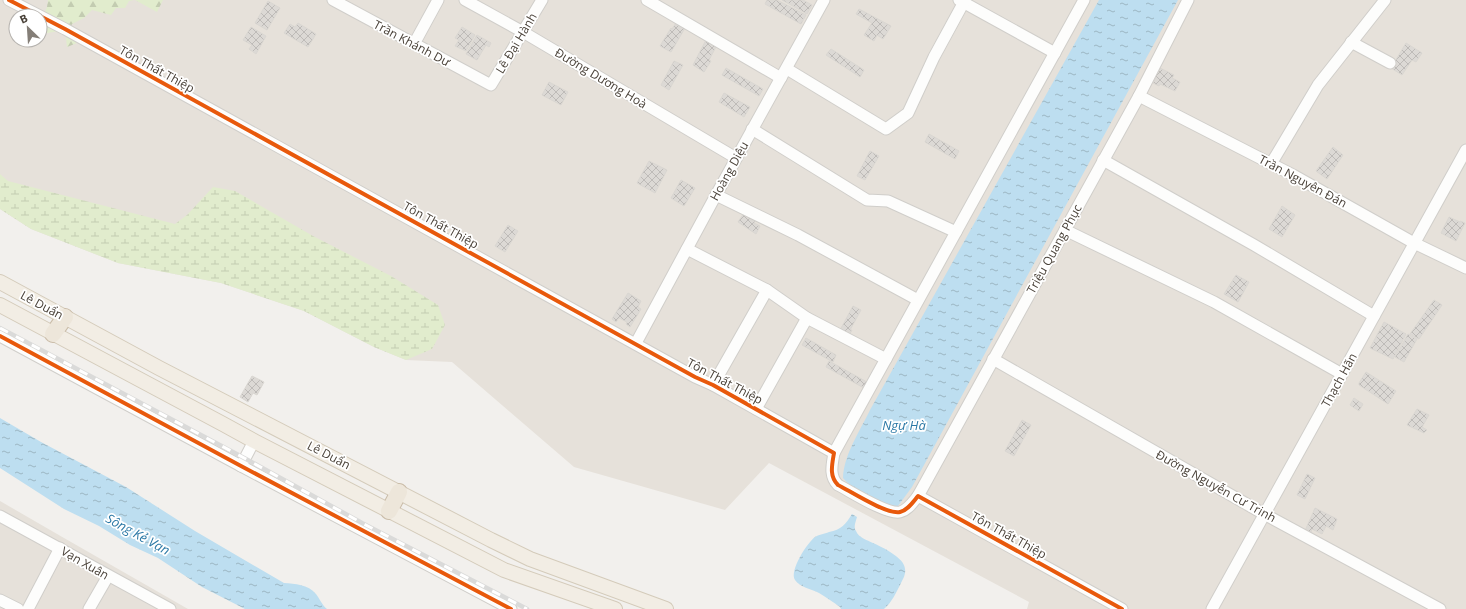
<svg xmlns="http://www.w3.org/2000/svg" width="1466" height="609" font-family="'Open Sans',sans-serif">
	<defs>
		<pattern id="forest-firs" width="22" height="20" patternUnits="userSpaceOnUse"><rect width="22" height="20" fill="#e1eccd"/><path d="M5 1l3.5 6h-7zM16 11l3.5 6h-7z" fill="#c3ccb1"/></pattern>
		<pattern id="wetland-marsh" width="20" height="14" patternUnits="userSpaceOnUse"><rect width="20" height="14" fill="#e1eccd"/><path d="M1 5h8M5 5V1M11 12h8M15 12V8" fill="none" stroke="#c3ccb1"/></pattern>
		<pattern id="water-ripples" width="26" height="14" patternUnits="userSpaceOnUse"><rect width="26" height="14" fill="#bddef0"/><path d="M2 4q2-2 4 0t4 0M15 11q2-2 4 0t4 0" fill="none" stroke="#9cb6c3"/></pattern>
		<pattern id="building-cross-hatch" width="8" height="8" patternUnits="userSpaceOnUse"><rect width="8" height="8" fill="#dcd9d5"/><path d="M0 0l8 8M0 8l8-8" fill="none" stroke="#bebbb8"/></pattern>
	</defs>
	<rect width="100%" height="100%" fill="#f2f0ed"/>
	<g fill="#e6e1da" fill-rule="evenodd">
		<path d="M 0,0 L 1466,0 L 1466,609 L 1027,609 L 1029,602 L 769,463 L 725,510 L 574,467 L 452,362 L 406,360 L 374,347 L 304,311 L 221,283 L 118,263 L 31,229 L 0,209 ZM 16,16 L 40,16 L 40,40 L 16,40 Z"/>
		<polygon points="0,501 64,538 188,609 0,609"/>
	</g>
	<g fill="url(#forest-firs)">
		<polygon points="48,0 134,0 129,1 125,8 116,8 111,15 92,10 84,18 72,24 68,34 77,43 67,47 65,30 42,34 40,23 47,7"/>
		<polygon points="135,0 163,0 157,12"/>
	</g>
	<polygon fill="url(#wetland-marsh)" points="0,174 8,181 175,224 187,215 213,187 235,191 313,236 391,276 438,305 445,325 432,349 406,360 374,347 304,311 221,283 118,263 31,229 0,209"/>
	<g fill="url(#water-ripples)">
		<path d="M 1099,0 L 1178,0 L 912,487 L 898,506 C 895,507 891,507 889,507 C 878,504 849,486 843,478 C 844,454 860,431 870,410 Z"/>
		<path d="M 0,418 L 41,442 L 126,487 L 195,531 L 284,583 C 295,584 308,584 316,594 C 320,599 322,605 327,609 L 245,609 L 202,587 L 158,558 L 130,545 L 99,526 L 64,509 L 0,468 Z"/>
		<path d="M 852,514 L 857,517 C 856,521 853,527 856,531 C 859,538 867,540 873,543 C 882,547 905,558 905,569 C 906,574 903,579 901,583 C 896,593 892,602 884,609 L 841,609 L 840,607 C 833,602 826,597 819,593 C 811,589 800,587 795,580 C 789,571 807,543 815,537 C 820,534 824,534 829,532 C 841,530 846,524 852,514 Z"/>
	</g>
	<g fill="url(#building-cross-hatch)" stroke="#dad7d2">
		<polygon points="767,0 777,0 806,15 801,24 765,4"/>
		<polygon points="782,0 803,0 812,5 807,14"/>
		<polygon points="268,1 280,8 267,30 255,23"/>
		<polygon points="859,9 891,26 883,39 877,35 874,41 864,35 872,23 856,14"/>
		<polygon points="298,23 316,34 308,47 284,33 290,24 295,27"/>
		<polygon points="676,23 685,28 671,52 660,46 671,28 672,29"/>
		<polygon points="251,27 266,36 256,54 249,49 252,45 243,40"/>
		<polygon points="462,27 475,35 466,51 455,46 459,40 455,38"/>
		<polygon points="477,35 491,43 489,47 486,45 477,60 466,54"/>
		<polygon points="706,40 717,45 709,60 711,61 704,72 693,65"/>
		<polygon points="1406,43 1422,53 1416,62 1412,60 1402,75 1391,68"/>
		<polygon points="831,49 864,70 860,77 826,55"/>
		<polygon points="674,61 683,65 669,90 661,85"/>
		<polygon points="726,68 763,89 759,96 722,75"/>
		<polygon points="1160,68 1174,75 1172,78 1180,82 1175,91 1160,84 1159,86 1153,83 1156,77 1155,76"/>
		<polygon points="549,82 568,92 561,105 542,95"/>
		<polygon points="724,93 750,107 744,117 719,102"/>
		<polygon points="929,134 959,151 955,159 925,142"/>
		<polygon points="1333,147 1343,155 1327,179 1316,171"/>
		<polygon points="870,151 879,156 865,180 857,176"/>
		<polygon points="649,161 667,170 655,193 637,183"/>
		<polygon points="681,180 695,188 684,206 671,198"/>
		<polygon points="1282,206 1295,215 1282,237 1269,229"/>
		<polygon points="746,210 760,213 754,223 760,226 756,234 738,222"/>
		<polygon points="1449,217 1460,222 1460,221 1465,223 1456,241 1441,233"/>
		<polygon points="508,225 518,231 505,252 495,246"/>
		<polygon points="1236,275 1249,282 1238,302 1224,294"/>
		<polygon points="628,293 641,301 638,307 641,309 630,327 626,324 627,322 619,318 616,322 612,319"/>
		<polygon points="1434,300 1442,305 1419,339 1410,334"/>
		<polygon points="853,306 861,310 850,330 852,330 848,337 839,332"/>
		<polygon points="1384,322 1406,334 1393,359 1370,348"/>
		<polygon points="1408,334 1417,339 1404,362 1395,357"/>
		<polygon points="806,338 836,355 833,362 802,345"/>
		<polygon points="829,361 867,382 864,388 826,367"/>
		<polygon points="1366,372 1396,391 1388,404 1359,385 1359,383"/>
		<polygon points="252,376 264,382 257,395 253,393 248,402 240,397"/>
		<polygon points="1354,398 1363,404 1359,411 1350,405"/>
		<polygon points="1417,409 1429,415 1422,427 1427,430 1424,433 1407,425"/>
		<polygon points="1022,420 1031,425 1014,456 1005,451"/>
		<polygon points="1307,474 1315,478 1305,499 1297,495"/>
		<polygon points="1315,508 1337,519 1333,530 1326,526 1322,534 1312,529 1310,535 1304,533"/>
	</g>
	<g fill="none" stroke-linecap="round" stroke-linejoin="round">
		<defs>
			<g id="minor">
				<path d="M 9,0 L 65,29 L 695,377 L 713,385 L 834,453 C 832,465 829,476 838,485 C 850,491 887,515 900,512 C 908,510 913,502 918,496 L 1122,609"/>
				<polyline points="333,0 491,85 542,0"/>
				<polyline points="465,0 523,32 736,158"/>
				<polyline points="647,0 781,78"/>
				<polyline points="959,0 1055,53"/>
				<polyline points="1351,42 1390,63"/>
				<polyline points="414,44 438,0"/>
				<polyline points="787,69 886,129 908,113 934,57 965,0"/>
				<polyline points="1139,96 1293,175 1414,243 1466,268"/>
				<polyline points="752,129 867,200 888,201 956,232"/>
				<polyline points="1103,160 1254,245 1374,316"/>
				<polyline points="1271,164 1318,85 1385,0"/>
				<polyline points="716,195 798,235 918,300"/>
				<polyline points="1065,230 1214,302 1342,374"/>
				<polyline points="687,249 767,290 807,318 886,359"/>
				<polyline points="0,336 241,466 511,609"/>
				<polyline points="636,343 716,195 824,0"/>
				<polyline points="993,359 1264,514 1440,609"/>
				<polyline points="713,385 767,290"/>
				<polyline points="756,409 807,318"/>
				<polyline points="834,453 1084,0"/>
				<polyline points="241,466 254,441"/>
				<polyline points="918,496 1139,96 1188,0"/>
				<polyline points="0,516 170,609"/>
				<polyline points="0,600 18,609"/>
				<polyline points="28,609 60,548"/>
				<polyline points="89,609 108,576"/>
				<polyline points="1212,609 1466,150"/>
			</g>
			<g id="major">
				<polyline points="0,282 159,368 491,540 530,559 666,609"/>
				<polyline points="0,305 223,424 254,441 504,570 615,609"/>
			</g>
			<g id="highway">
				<polyline points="53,334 65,317"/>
				<polyline points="389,511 399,492"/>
			</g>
		</defs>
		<use href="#minor" stroke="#d0ceca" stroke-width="13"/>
		<use href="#major" stroke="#d4cbba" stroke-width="16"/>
		<use href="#highway" stroke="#cabca8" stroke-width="18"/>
		<use href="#minor" stroke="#fdfdfc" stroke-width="11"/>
		<use href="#major" stroke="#f2ede4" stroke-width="14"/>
		<use href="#highway" stroke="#ede6da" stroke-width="16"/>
		<defs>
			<polyline id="rail" points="0,328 246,459 362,523 527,609"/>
		</defs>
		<use href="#rail" stroke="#dadad9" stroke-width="4.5"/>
		<use href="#rail" stroke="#fff" stroke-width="3" stroke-dasharray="9" stroke-linecap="butt"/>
		<defs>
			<g id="cycleway">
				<path d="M 9,0 L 65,29 L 695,377 L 713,385 L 834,453 C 832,465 829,476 838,485 C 850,491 887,515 900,512 C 908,510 913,502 918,496 L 1122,609"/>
				<polyline points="0,336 241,466 511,609"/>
			</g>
		</defs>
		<use href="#cycleway" stroke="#fff" stroke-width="6"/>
		<use href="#cycleway" stroke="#e8590c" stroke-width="4"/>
	</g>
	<g text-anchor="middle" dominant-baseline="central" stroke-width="3.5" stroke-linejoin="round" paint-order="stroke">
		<g font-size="12" fill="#494138" stroke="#fff">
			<text transform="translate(412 43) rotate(28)">Trần Khánh Dư</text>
			<text transform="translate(516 43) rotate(-59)">Lê Đại Hành</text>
			<text transform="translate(157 69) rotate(29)">Tôn Thất Thiệp</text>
			<text transform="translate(601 78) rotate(31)">Đường Dương Hoà</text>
			<text transform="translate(729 171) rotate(-61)">Hoàng Diệu</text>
			<text transform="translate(1303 181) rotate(28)">Trần Nguyên Đán</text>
			<text transform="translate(441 225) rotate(29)">Tôn Thất Thiệp</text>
			<text transform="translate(1054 249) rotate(-61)">Triệu Quang Phục</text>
			<text transform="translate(42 305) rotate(28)">Lê Duẩn</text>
			<text transform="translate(1339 380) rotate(-61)">Thạch Hãn</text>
			<text transform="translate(725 381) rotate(28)">Tôn Thất Thiệp</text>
			<text transform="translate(329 455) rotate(27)">Lê Duẩn</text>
			<text transform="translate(1216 486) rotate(29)">Đường Nguyễn Cư Trinh</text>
			<text transform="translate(1009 535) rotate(29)">Tôn Thất Thiệp</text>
			<text transform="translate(85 563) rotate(30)">Vạn Xuân</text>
		</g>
		<g font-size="13" font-style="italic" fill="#2c79a6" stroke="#fff">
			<text x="904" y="425">Ngự Hà</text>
			<text transform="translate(138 534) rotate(29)">Sông Kẻ Vạn</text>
		</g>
	</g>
	<g transform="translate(28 28) rotate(335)"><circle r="19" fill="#ffffff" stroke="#b6b3af"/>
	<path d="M0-3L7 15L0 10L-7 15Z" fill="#847e77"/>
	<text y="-6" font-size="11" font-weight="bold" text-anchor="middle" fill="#494138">B</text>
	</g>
</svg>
